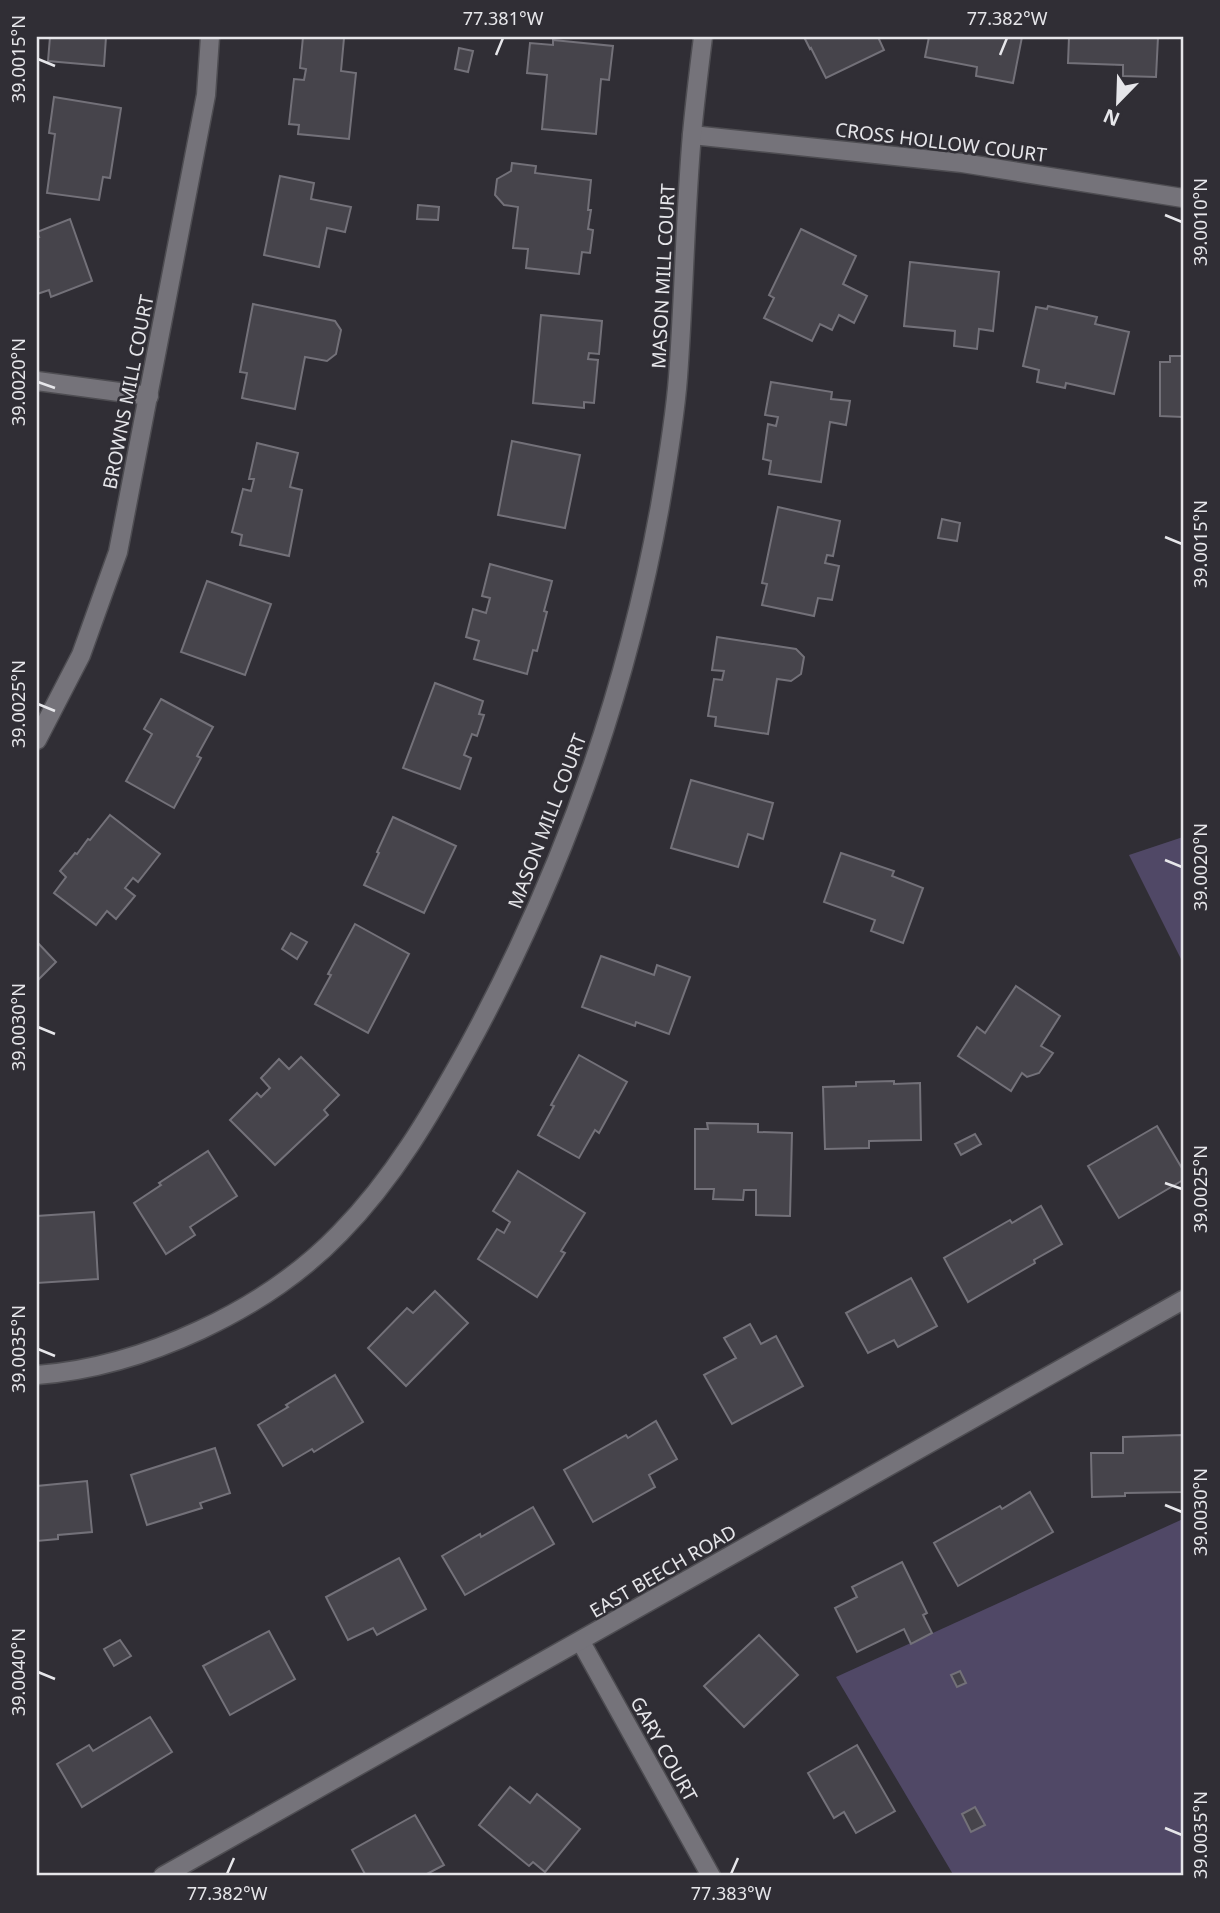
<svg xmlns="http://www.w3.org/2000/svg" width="1220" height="1913" font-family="'Noto Sans',sans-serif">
	<rect width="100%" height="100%" fill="#302e35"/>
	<g fill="#504866">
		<polygon points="1183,837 1183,963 1129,855"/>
		<polygon points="1183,1519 1183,1876 954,1876 836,1677"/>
	</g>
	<g fill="#46444b" stroke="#737179" stroke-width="2">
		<polygon points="50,37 106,37 104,66 48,61"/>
		<polygon points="303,37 344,38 341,71 356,73 349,139 298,134 299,125 289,124 294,79 304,80 306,69 300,68"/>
		<polygon points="804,37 878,37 884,50 826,78 811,48 810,49"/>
		<polygon points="929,37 1022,37 1013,83 976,76 977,67 925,57"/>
		<polygon points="1069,37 1158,37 1156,77 1123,76 1123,65 1068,63"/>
		<polygon points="553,40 613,46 609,80 601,79 596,134 542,129 547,75 527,73 530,43 553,45"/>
		<polygon points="459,48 473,51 468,72 455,69"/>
		<polygon points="54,97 121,108 110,178 103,177 99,200 47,193 55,134 49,133"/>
		<polygon points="512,163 536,166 535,173 591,180 588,210 591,210 588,229 593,230 590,253 582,252 579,274 526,268 528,249 513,248 518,207 504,205 495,195 497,179 511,171"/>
		<polygon points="280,176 314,183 311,199 351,207 345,232 327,228 319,267 264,255"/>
		<polygon points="418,205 439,207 438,220 417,219"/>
		<polygon points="70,219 92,281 51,297 49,290 37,294 37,237 39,237 37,232"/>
		<polygon points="801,229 856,256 843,284 867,296 854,323 839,315 832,330 820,324 812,341 764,318 774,298 769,295"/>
		<polygon points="910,262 999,272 993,331 979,329 977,349 954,346 955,331 904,326"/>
		<polygon points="253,304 335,321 341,330 336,354 327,361 305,357 295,409 242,398 247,373 240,372"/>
		<polygon points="1048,306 1097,317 1095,324 1129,332 1114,394 1066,383 1065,388 1037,382 1039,370 1023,366 1036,307 1047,309"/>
		<polygon points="541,315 602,321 599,354 589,353 588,359 598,360 594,403 584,402 584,408 533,403"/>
		<polygon points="1170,356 1183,356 1183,417 1160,416 1160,362 1170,362"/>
		<polygon points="771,382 832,392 831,399 850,401 846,425 830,422 821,482 769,474 771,461 763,459 768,424 776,426 778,417 765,415"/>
		<polygon points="512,441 580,455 565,528 498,515"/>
		<polygon points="257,443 298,453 290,487 302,490 289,556 240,545 242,535 232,532 243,489 251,491 254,479 249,479"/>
		<polygon points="778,507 840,521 833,556 827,555 825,563 839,566 832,600 818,598 814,616 762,605 767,584 762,583"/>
		<polygon points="942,519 960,523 957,541 938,538"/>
		<polygon points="490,564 552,581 544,611 547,612 537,651 533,650 527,674 474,659 479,641 466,637 473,609 486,613 490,598 482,596"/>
		<polygon points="207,581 271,604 245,675 181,652"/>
		<polygon points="717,637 796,649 804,657 801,674 791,681 777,679 768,734 715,726 716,717 708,716 714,679 722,680 724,671 712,670"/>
		<polygon points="435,683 483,701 479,714 484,715 477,736 472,734 464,755 471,758 460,789 403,768"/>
		<polygon points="161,699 213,727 197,756 201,758 174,808 126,781 152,734 144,729"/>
		<polygon points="691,780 773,803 763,839 748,834 738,867 671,848"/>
		<polygon points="110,815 160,854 138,882 133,878 125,888 135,896 116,919 107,911 96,925 54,893 66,877 60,871 75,853 77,854 88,839 90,840"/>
		<polygon points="393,817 456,846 424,913 364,885 379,853 377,852"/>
		<polygon points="841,853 894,871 892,876 923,888 903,943 871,931 875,920 824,902"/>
		<polygon points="355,924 409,954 368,1033 315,1004 331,975 328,974"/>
		<polygon points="291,933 307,942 297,959 282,949"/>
		<polygon points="37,942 56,962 37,981"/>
		<polygon points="601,956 654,975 657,965 690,977 669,1034 636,1022 635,1026 582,1007"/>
		<polygon points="1016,986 1060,1016 1041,1046 1053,1053 1039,1073 1027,1077 1022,1073 1011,1091 958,1056 977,1027 985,1033"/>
		<polygon points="579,1055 627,1082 599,1133 595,1130 579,1158 538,1135 554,1106 551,1105"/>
		<polygon points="301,1057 339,1095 324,1110 328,1115 275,1165 230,1120 257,1093 261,1097 270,1088 261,1078 279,1059 289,1069"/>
		<polygon points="894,1081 894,1084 920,1083 921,1140 869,1141 869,1148 825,1149 823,1087 856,1086 856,1082"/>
		<polygon points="707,1123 758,1124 758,1132 792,1133 790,1216 756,1215 756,1190 744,1190 743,1200 713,1199 714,1189 695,1189 695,1129 708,1129"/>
		<polygon points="1157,1126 1183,1170 1183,1180 1119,1218 1088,1166"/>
		<polygon points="975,1134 981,1144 961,1155 955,1144"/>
		<polygon points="208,1151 237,1196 190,1227 195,1235 166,1254 134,1203 161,1185 159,1183"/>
		<polygon points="518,1171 585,1213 561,1251 565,1253 537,1297 478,1259 497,1229 504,1233 510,1222 493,1211"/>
		<polygon points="1041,1206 1062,1244 1034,1260 1035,1263 968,1302 944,1258 1010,1220 1012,1223"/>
		<polygon points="94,1212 98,1279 37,1283 37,1216"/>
		<polygon points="911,1278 937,1326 898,1347 894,1340 868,1353 846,1313"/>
		<polygon points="435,1291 468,1323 406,1386 368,1348 407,1308 413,1313"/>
		<polygon points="750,1324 761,1344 776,1336 803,1386 732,1424 704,1375 736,1358 724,1338"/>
		<polygon points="335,1375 363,1422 314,1452 312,1449 283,1466 258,1425 288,1407 286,1405"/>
		<polygon points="656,1421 677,1459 649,1475 655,1487 593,1522 564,1470 626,1435 628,1438"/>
		<polygon points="1182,1435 1183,1492 1125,1493 1125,1496 1092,1497 1091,1453 1123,1453 1123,1437"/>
		<polygon points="215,1448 230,1493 200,1503 202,1508 147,1525 131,1475"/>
		<polygon points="87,1481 92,1532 58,1535 58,1539 37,1541 37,1486"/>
		<polygon points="1030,1492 1053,1532 958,1586 934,1543 1000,1506 1002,1509"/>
		<polygon points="533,1507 554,1544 465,1595 442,1556 480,1534 481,1537"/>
		<polygon points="399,1558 426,1609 377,1635 373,1628 348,1640 326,1597"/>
		<polygon points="902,1562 927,1613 923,1615 932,1633 911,1644 904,1629 857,1652 835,1608 857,1597 852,1587"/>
		<polygon points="269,1631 295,1679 230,1715 203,1666"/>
		<polygon points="759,1635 798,1675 744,1727 704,1686"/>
		<polygon points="120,1640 131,1656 114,1666 104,1649"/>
		<polygon points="960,1671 966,1683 957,1687 951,1675"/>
		<polygon points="150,1717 172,1752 82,1807 57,1764 89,1745 93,1751"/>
		<polygon points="857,1745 895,1811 856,1833 844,1812 834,1818 808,1773"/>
		<polygon points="510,1787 530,1803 537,1794 580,1829 545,1872 533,1862 529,1866 479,1825"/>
		<polygon points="975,1807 985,1825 971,1832 962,1814"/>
		<polygon points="415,1815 444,1865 423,1876 366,1876 352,1850"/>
	</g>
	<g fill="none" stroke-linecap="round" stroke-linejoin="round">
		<defs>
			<g id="minor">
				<polyline points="692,135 962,163 1183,198"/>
				<polyline points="37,381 149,396"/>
				<polyline points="37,740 81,655 118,552 206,95 210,37"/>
				<path d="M 37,1375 C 143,1367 266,1310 340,1233 C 394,1178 431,1114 468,1047 C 560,878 626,695 660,506 C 667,465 675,418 678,377 C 684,296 685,214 692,134 C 695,101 699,69 703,37"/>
				<polyline points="581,1642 711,1876"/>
				<polyline points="163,1876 1183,1300"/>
			</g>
		</defs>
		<use href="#minor" stroke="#4e4d52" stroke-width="21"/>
		<use href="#minor" stroke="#75737a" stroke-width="18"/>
	</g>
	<path fill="none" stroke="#e6e6ea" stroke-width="2.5" d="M 496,55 L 503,38M 1000,55 L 1007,38M 38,59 L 55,66M 1165,215 L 1182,222M 38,382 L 55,388M 1165,537 L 1182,544M 38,704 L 55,711M 1165,860 L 1182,867M 38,1027 L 55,1034M 1165,1183 L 1182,1189M 38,1349 L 55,1356M 1165,1505 L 1182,1512M 38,1672 L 55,1679M 1165,1828 L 1182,1835M 227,1874 L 234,1858M 731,1874 L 738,1858"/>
	<g text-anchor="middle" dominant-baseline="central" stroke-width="5" stroke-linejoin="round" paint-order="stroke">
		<g font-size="19" fill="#e6e6ea" stroke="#302e35">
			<text transform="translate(941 142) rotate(7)">CROSS HOLLOW COURT</text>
			<text transform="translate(663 276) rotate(-87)">MASON MILL COURT</text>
			<text transform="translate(128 392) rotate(-79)">BROWNS MILL COURT</text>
			<text transform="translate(547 821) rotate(-69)">MASON MILL COURT</text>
			<text transform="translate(663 1571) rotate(-30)">EAST BEECH ROAD</text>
			<text transform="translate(664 1749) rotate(61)">GARY COURT</text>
		</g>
	</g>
	<rect width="1220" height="1913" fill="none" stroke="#302e35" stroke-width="77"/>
	<g transform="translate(1118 102) rotate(203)" stroke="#302e35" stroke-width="5" paint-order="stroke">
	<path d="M0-5L12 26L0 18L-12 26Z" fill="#e6e6ea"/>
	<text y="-10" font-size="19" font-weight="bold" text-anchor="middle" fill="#e6e6ea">N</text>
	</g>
	<rect x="38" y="38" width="1144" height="1836" fill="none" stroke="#e6e6ea" stroke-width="2.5"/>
	<g font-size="18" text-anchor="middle" fill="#e6e6ea">
		<text x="503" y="25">77.381°W</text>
		<text x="1007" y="25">77.382°W</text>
		<text transform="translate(19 59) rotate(-90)" y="6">39.0015°N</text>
		<text transform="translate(1201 222) rotate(-90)" y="6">39.0010°N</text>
		<text transform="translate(19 382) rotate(-90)" y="6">39.0020°N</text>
		<text transform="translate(1201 544) rotate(-90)" y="6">39.0015°N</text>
		<text transform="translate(19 704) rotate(-90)" y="6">39.0025°N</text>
		<text transform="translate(1201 867) rotate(-90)" y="6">39.0020°N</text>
		<text transform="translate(19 1027) rotate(-90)" y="6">39.0030°N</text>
		<text transform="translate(1201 1189) rotate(-90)" y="6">39.0025°N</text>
		<text transform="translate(19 1349) rotate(-90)" y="6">39.0035°N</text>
		<text transform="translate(1201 1512) rotate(-90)" y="6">39.0030°N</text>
		<text transform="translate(19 1672) rotate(-90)" y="6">39.0040°N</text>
		<text transform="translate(1201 1835) rotate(-90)" y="6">39.0035°N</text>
		<text x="227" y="1900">77.382°W</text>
		<text x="731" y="1900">77.383°W</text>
	</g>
</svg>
